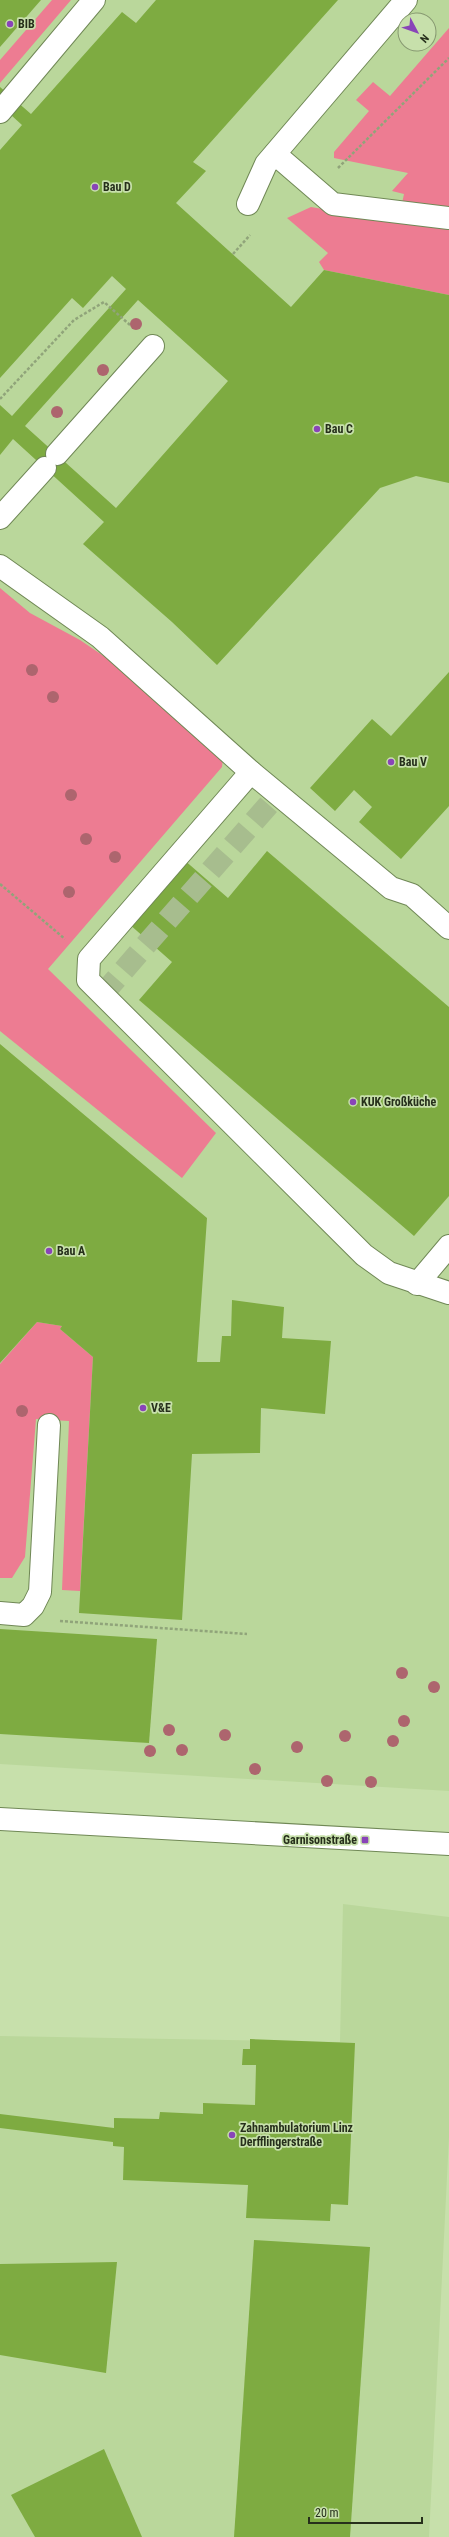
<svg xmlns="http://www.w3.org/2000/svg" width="449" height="2537" font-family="'Roboto Condensed',sans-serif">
	<rect width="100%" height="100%" fill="#c7e0ab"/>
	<g fill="#bad79b" fill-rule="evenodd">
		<path d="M 0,0 L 449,0 L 449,1791 L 0,1764 ZM 405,20 L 429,20 L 429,44 L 405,44 Z"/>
		<polygon points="343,1904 449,1917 449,2137 429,2537 0,2537 0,2036 340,2042"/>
	</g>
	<g fill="#ed7c92">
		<polygon points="52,0 71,0 0,83 0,60"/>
		<polygon points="449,28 449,295 324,270 319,262 328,253 287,218 311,207 398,222 404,194 392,191 408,173 334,158 334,152 369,111 356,100 373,82 390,96"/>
		<polygon points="0,588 30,613 80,640 111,661 223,758 222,767 48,969 216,1133 182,1178 0,1031"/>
		<polygon points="37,1322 62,1326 60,1329 93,1357 80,1591 62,1590 69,1421 36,1419 25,1557 12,1578 0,1578 0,1364"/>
	</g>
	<g fill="#7eab41" fill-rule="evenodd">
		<polygon points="0,0 41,0 0,47"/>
		<path d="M 156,0 L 338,0 L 193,162 L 206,171 L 176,203 L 291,307 L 324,270 L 449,295 L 449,483 L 416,476 L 380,488 L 217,665 L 172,622 L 83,544 L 104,522 L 13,439 L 0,455 L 0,405 L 12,416 L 126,289 L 112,276 L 83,308 L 72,298 L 0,378 L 0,150 L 22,125 L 0,105 L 0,87 L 31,114 L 122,12 L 136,23 ZM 138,300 L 228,381 L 116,508 L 25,426 Z"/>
		<polygon points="449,672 449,806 401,859 359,822 372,807 354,790 335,811 310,788 372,719 391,736"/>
		<polygon points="267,851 449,1007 449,1196 414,1236 139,1000 172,962 128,923 183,859 228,898"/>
		<polygon points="0,1044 207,1218 197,1362 220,1362 222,1336 231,1336 232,1300 284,1307 282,1338 331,1341 325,1414 261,1408 260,1453 192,1454 182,1620 79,1613 93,1357 60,1329 62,1326 37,1322 0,1363"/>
		<polygon points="0,1629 157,1639 149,1743 0,1734"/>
		<polygon points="250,2039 355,2043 348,2205 331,2204 330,2221 246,2218 248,2185 123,2180 124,2147 113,2146 113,2142 0,2128 0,2114 114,2128 114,2118 159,2119 160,2112 203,2114 203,2103 255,2105 256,2065 242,2065 243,2049 250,2049"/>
		<polygon points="254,2240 370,2247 350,2537 234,2537"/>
		<polygon points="117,2262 106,2373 0,2355 0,2264"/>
		<polygon points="104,2449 142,2537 35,2537 11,2495"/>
	</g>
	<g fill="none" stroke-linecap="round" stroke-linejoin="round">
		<polyline stroke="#a7bd8e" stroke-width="22" stroke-dasharray="22 11" stroke-linecap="butt" points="102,995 278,794"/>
		<defs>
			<g id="minor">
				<polyline points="0,112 94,0"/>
				<polyline points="275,154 333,204 449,218"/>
				<polyline points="248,204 266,164 406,0"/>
				<polyline points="57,454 153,346"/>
				<polyline points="0,518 45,468"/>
				<polyline points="0,566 100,637 251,772 391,888 412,895 449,928"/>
				<polyline points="251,772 89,959 88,980 364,1255 389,1273 449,1293"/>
				<polyline points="417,1284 449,1246"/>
				<polyline points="0,1613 24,1615 33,1606 40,1592 49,1425"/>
				<polyline points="0,1819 449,1844"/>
			</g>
		</defs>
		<use href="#minor" stroke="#708856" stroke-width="24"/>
		<g stroke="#90a47a" stroke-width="2.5" stroke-dasharray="3 2" stroke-linecap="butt">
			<polyline points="338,168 449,58"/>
			<polyline points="233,254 250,235"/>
			<polyline points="0,399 74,320 104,302 130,325"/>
			<polyline points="0,884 65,939"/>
			<polyline points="60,1621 247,1634"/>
		</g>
		<use href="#minor" stroke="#fff" stroke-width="22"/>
	</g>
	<g fill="#ad656e">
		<circle cx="136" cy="324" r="6"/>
		<circle cx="103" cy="370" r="6"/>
		<circle cx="57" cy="412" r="6"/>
		<circle cx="32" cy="670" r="6"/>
		<circle cx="53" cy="697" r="6"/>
		<circle cx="71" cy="795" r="6"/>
		<circle cx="86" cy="839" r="6"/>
		<circle cx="115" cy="857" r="6"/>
		<circle cx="69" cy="892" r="6"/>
		<circle cx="22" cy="1411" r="6"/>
		<circle cx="402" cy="1673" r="6"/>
		<circle cx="434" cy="1687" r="6"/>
		<circle cx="404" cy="1721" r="6"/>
		<circle cx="169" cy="1730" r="6"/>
		<circle cx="225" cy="1735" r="6"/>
		<circle cx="345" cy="1736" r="6"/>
		<circle cx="393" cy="1741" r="6"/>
		<circle cx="297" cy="1747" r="6"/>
		<circle cx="182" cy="1750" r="6"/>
		<circle cx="150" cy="1751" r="6"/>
		<circle cx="255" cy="1769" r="6"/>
		<circle cx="327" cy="1781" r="6"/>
		<circle cx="371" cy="1782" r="6"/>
	</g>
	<g fill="#8944b8" stroke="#c7e0ab" stroke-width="1.5">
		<circle cx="10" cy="24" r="4"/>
		<circle cx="95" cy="187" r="4"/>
		<circle cx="317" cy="429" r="4"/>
		<circle cx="391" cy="762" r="4"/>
		<circle cx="353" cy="1102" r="4"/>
		<circle cx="49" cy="1251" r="4"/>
		<circle cx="143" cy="1408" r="4"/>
		<rect x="361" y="1836" width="8" height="8" rx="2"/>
		<circle cx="232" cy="2135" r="4"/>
	</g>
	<g text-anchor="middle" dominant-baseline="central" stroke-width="3.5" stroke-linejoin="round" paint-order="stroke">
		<g font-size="12" font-weight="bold" fill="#262f1b" stroke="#c7e0ab" text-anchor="start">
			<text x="18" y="24">BIB</text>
			<text x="103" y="187">Bau D</text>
			<text x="325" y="429">Bau C</text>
			<text x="399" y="762">Bau V</text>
			<text x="361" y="1102">KUK Großküche</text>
			<text x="57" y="1251">Bau A</text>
			<text x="151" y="1408">V&amp;E</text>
			<text x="357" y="1840" text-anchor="end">Garnisonstraße</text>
			<text x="240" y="2128">Zahnambulatorium Linz<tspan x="240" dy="14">Derfflingerstraße</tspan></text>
		</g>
	</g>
	<g transform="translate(417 32) rotate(131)"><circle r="19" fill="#c7e0ab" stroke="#879971"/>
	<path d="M0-3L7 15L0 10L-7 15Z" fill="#8944b8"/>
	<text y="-6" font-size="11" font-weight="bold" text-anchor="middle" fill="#262f1b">N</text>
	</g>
	<path d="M309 2517v6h113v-6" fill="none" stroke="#262f1b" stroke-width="2"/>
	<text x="315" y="2517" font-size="12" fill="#262f1b" stroke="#c7e0ab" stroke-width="3" paint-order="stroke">20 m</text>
</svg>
